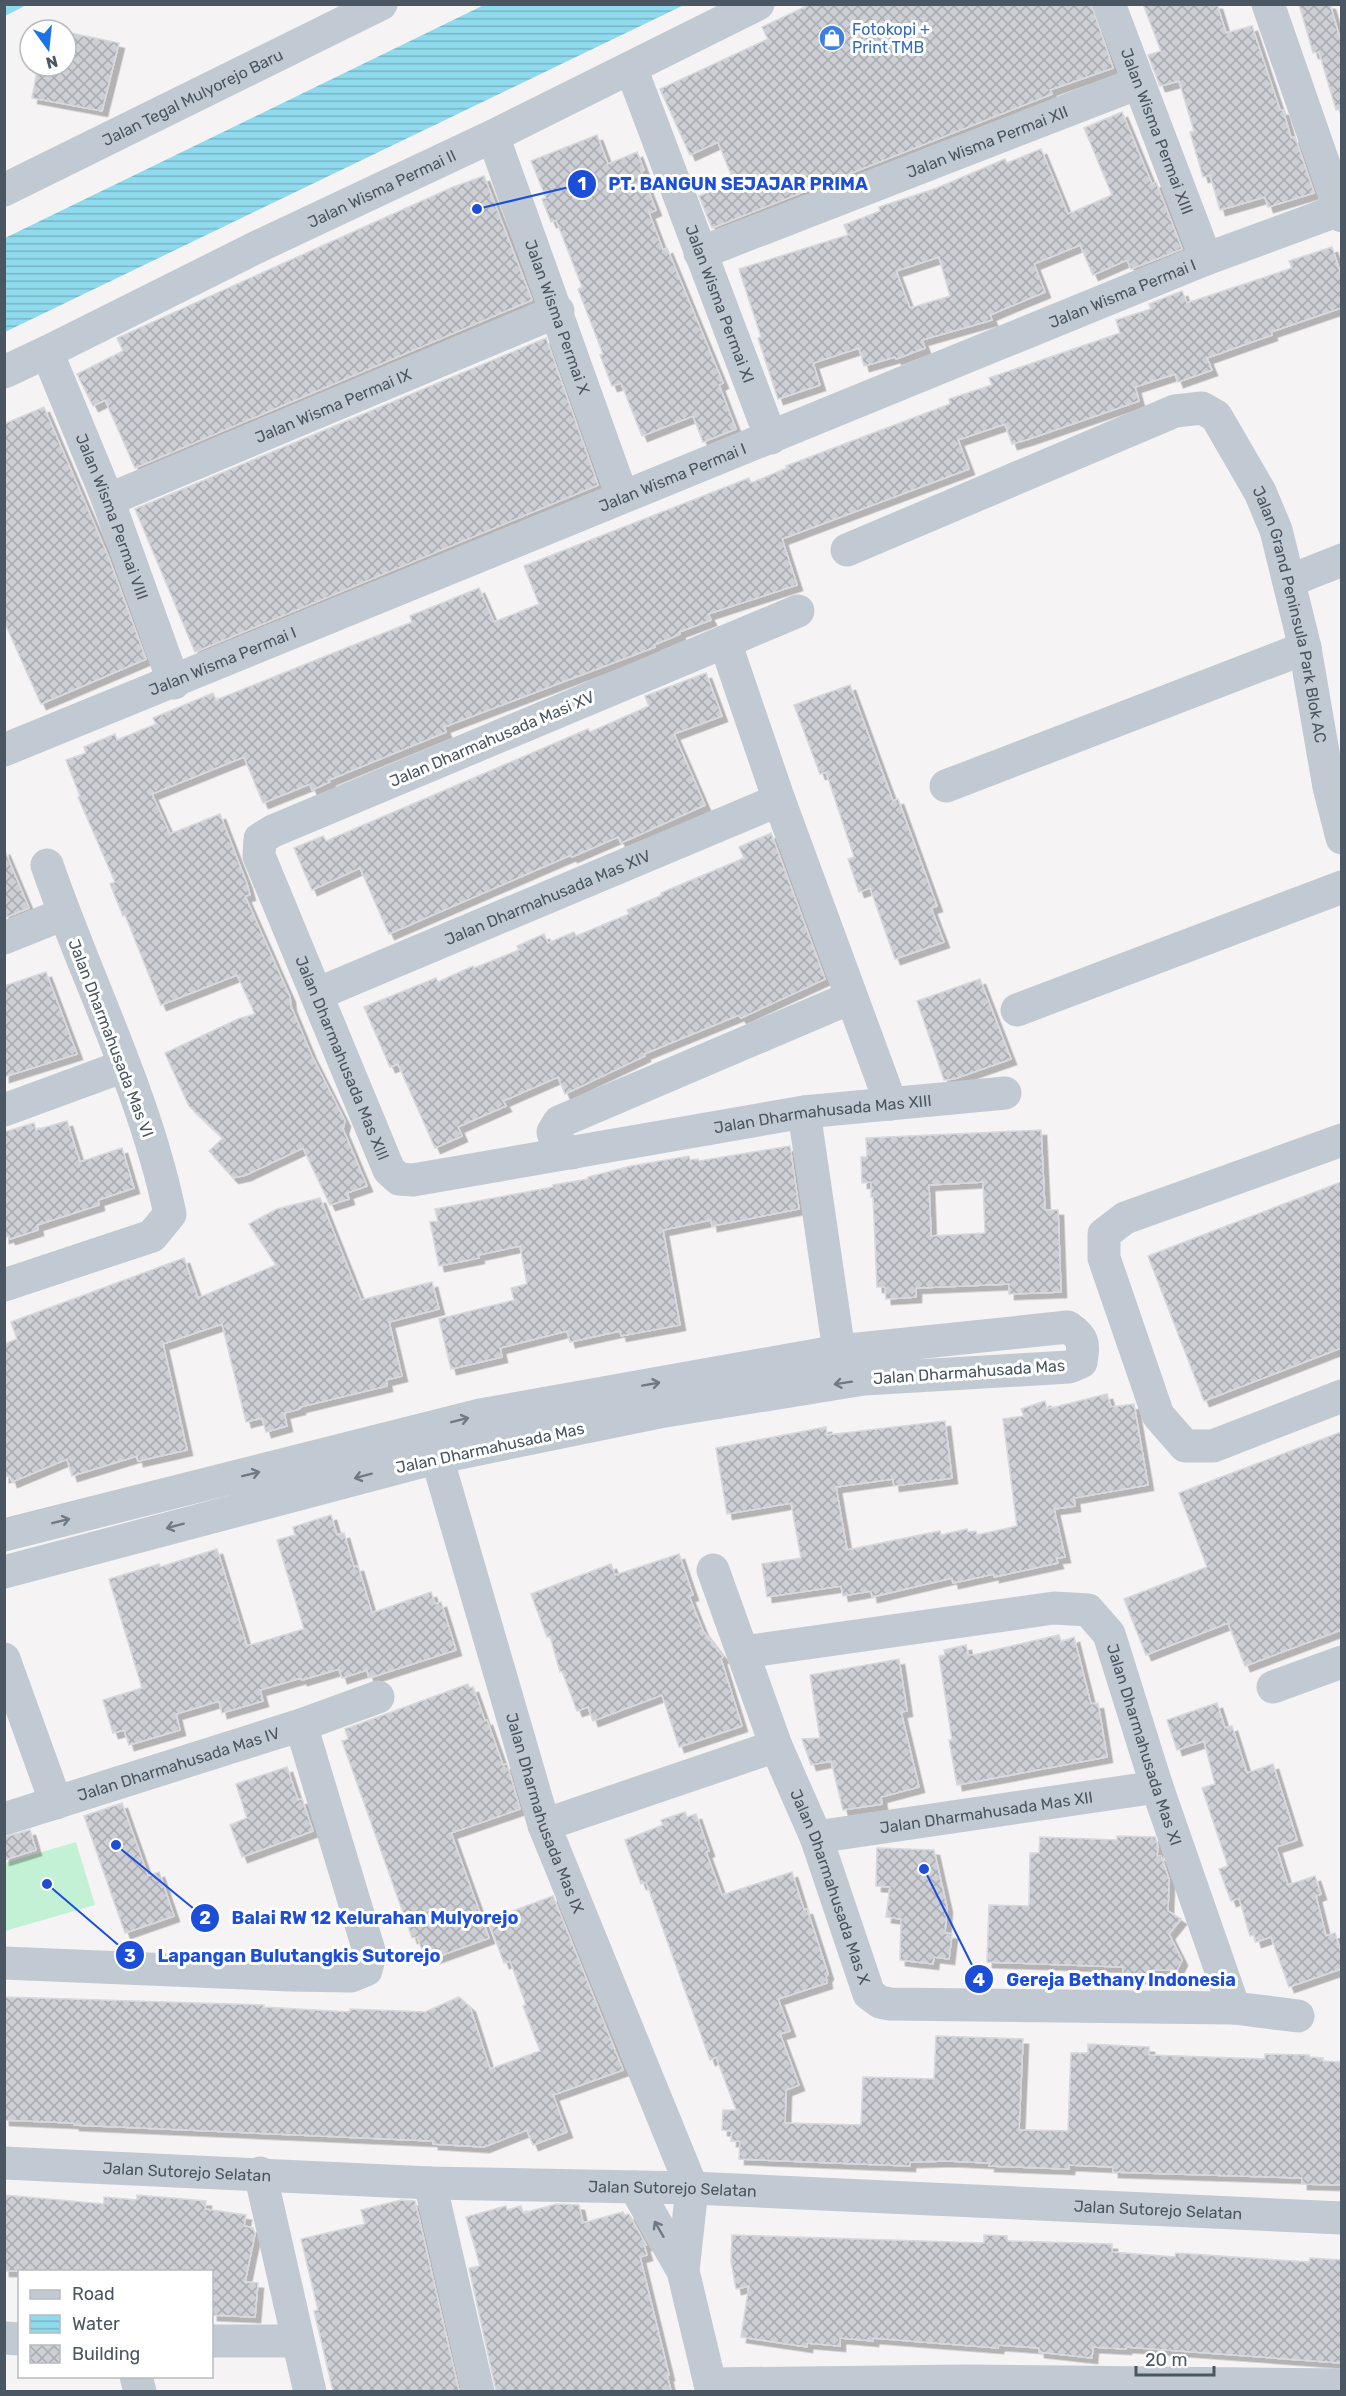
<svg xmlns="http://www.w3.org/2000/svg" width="1346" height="2396" font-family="Rubik,sans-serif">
	<defs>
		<pattern id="water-rules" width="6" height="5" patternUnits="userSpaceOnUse" patternTransform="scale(1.5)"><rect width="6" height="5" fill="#90daee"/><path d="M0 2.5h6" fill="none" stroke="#78b4c4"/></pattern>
		<pattern id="building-cross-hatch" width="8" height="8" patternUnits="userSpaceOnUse" patternTransform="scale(1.5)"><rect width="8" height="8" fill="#cdcfd5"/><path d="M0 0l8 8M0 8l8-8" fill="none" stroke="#a8abb0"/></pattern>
		<filter id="shadow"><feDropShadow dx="5.5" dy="5.5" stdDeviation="0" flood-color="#0004"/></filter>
	</defs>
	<rect width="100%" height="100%" fill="#f5f3f3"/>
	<polygon fill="#c3f1d5" points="76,1842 95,1905 5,1931 5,1863"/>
	<polygon fill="url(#water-rules)" points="484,5 684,5 5,332 5,238"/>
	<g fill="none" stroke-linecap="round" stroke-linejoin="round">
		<polyline stroke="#90daee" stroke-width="8" points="4,12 20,4"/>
	</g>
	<g fill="url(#building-cross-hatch)" stroke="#d7d9de" stroke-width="1.5" fill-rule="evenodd" filter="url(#shadow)">
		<polygon points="811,4 1091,4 1113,68 1050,90 1052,94 712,228 699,196 734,182 718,142 690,155 660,89 768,39 762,27"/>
		<polygon points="1143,4 1217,4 1226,33 1252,26 1280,110 1283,110 1291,138 1295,137 1314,193 1268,207 1265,197 1220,210 1210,175 1203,177 1190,132 1194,131 1179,81 1160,86 1148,55 1161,51"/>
		<polygon points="1299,4 1330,4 1341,42 1341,109 1336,110 1319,52 1313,53"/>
		<polygon points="66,32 119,43 102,111 32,98 38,66 66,66"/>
		<path d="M 1122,112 L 1152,184 L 1156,182 L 1182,249 L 1131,269 L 1127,260 L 1093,275 L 1080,245 L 1034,264 L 1045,292 L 990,315 L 992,320 L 922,340 L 925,348 L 896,359 L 895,357 L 864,366 L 859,348 L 813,363 L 820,385 L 778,399 L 758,338 L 761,337 L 739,269 L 848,235 L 844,225 L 880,211 L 879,207 L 937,188 L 1005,159 L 1007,163 L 1041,149 L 1068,214 L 1112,195 L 1084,128 ZM 939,257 L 950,296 L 910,308 L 896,271 Z"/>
		<polygon points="597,135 608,164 637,152 644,170 641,172 656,210 649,213 663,250 667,248 723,383 719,385 736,429 703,442 693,416 642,436 621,383 612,386 600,355 603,354 578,289 582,287 556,220 551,222 542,199 546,198 531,161"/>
		<polygon points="484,176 532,300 135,468 105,400 93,406 77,374 123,351 117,338 453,187"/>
		<polygon points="1332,247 1341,275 1341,308 1271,332 1272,335 1207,358 1212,370 1178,382 1175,374 1135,387 1139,401 1029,439 1012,444 1005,424 958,440 969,469 782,539 797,585 708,614 711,620 679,632 680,634 654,645 655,647 444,727 446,732 329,780 330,782 312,790 310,784 263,803 244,757 152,794 170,834 220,814 247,884 250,895 245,896 290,997 291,1006 311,1054 345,1121 343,1129 367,1186 347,1193 349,1199 330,1205 303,1148 246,1175 233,1178 209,1151 223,1138 189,1106 165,1053 238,1019 255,1014 237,975 161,1005 125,915 123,916 110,884 115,882 78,797 80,796 66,760 86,753 84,747 115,734 117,740 156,724 153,718 213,693 216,700 346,648 412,622 410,616 479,588 494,622 539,604 524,566 749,478 751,483 787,468 786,466 950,404 949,399 992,385 989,378 1120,333 1116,320 1151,309 1149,304 1182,291 1187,303 1292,268 1289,261"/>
		<polygon points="546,338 598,485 195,652 135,509"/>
		<polygon points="44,407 108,556 146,659 41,704 4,621 4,424"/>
		<polygon points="706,673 722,716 674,734 705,805 621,843 618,837 572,857 571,855 389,934 360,868 312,890 294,848 323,836 326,841 588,729 590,732 649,706 645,696"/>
		<polygon points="850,685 893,801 898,799 937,906 931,908 944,942 895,959 870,888 859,892 848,859 854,857 826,772 820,774 794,705"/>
		<polygon points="771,833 825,979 741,1018 739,1015 644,1054 645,1056 565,1094 558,1077 503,1101 506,1106 458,1127 462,1136 435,1148 398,1064 390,1067 364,1007 436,978 438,982 473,966 474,968 519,950 517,946 544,934 548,943 574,932 576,936 629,914 627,910 662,895 661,893 744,858 739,847"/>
		<polygon points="4,849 29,908 4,918"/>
		<polygon points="46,972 77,1054 4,1077 4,986"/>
		<polygon points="980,979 1011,1059 954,1079 944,1080 917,1001"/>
		<polygon points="67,1121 80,1162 122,1148 134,1188 98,1200 99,1205 37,1225 38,1230 10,1239 9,1236 4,1238 4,1132 34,1123 36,1130"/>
		<path d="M 1041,1130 L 1045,1210 L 1058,1210 L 1061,1292 L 1009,1294 L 1009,1284 L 916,1288 L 916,1297 L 886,1299 L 885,1287 L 877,1287 L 873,1197 L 871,1197 L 871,1182 L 862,1183 L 861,1157 L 867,1157 L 866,1138 ZM 983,1182 L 985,1233 L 931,1236 L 929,1185 Z"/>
		<polygon points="790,1146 799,1209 712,1226 711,1220 663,1230 680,1325 621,1336 620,1331 570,1342 567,1331 500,1348 502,1357 451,1369 439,1319 514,1300 511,1288 527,1284 520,1246 478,1255 479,1258 439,1266 430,1222 438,1221 435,1209 553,1187 553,1185 588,1179 588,1177 631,1166 689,1156 690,1160 698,1159 699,1161"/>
		<polygon points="1341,1182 1341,1348 1204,1401 1148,1256"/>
		<polygon points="320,1198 361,1300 432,1282 439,1309 389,1322 402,1376 386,1380 387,1386 300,1407 300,1409 284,1413 287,1426 266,1432 262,1418 246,1422 222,1324 163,1344 187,1450 138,1461 137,1456 72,1476 67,1459 12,1482 10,1476 4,1477 4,1344 17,1339 11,1322 184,1258 198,1298 276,1265 249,1224 277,1209"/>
		<polygon points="1107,1394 1111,1407 1134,1404 1148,1485 1074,1498 1075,1506 1054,1509 1065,1557 1056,1558 1058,1563 994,1577 994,1574 953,1583 952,1578 872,1597 871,1591 843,1596 841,1586 767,1597 762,1564 801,1558 791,1503 727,1514 716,1448 826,1427 827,1435 945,1421 952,1478 894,1486 893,1479 836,1487 847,1550 940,1531 941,1535 967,1529 968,1532 976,1531 977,1535 1017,1526 1003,1419 1024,1416 1021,1409 1045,1401 1047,1409"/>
		<polygon points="1341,1432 1341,1630 1245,1666 1228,1623 1146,1655 1124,1599 1207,1567 1179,1493"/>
		<polygon points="331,1515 337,1535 344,1533 354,1567 358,1566 372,1613 431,1592 435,1604 441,1602 456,1650 369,1678 367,1670 342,1678 339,1669 302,1680 301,1678 260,1690 263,1701 222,1713 219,1701 176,1714 180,1730 129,1745 124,1730 113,1733 103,1700 142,1688 109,1579 159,1564 160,1567 217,1549 247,1646 304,1629 277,1540 295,1535 293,1527"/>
		<polygon points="679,1554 693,1595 689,1596 703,1631 723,1657 721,1659 742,1726 679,1747 662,1695 593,1721 588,1707 577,1711 562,1671 560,1672 550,1636 547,1637 531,1594 611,1564 615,1575"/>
		<polygon points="1059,1635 1061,1642 1074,1637 1091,1704 1098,1703 1107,1757 957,1785 949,1740 952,1740 939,1656 945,1655 944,1650 966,1645 968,1655 973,1655"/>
		<polygon points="899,1659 907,1711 901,1712 919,1787 881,1797 882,1804 843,1810 831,1761 811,1765 802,1739 820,1738 810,1675"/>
		<polygon points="468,1684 470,1688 473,1687 485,1721 487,1720 503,1765 507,1764 520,1809 451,1833 489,1938 434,1958 432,1952 424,1955 417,1937 412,1938 342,1741 348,1739 345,1729"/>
		<polygon points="1217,1703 1225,1728 1232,1726 1247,1773 1273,1764 1297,1840 1276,1847 1288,1885 1315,1876 1321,1894 1316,1896 1326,1936 1335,1933 1341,1952 1341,1969 1289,1987 1271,1937 1256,1942 1254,1935 1250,1936 1239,1898 1231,1901 1219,1869 1228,1866 1202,1788 1215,1784 1204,1741 1177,1750 1167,1720"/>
		<polygon points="287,1767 298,1800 302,1799 313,1831 242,1857 230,1825 247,1818 236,1784"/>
		<polygon points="122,1803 148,1876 159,1872 174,1916 125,1933 84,1816"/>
		<polygon points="685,1812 687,1817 696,1814 709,1851 706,1852 722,1895 792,1872 804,1910 807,1909 828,1974 826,1977 827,1983 778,1999 790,2031 780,2034 799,2085 786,2090 785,2123 861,2125 863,2077 934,2079 936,2036 1023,2039 1019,2130 1027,2130 1068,2131 1071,2053 1088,2053 1088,2044 1149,2047 1149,2055 1265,2059 1265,2054 1309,2055 1310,2057 1323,2058 1323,2061 1341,2062 1341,2185 1302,2184 1302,2178 1113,2172 1113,2167 1069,2165 1069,2169 989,2166 990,2163 948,2161 910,2162 910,2166 739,2159 740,2141 731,2141 732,2131 722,2130 723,2110 736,2110 716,2057 710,2060 646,1882 641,1884 625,1840 663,1825 661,1820"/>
		<polygon points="30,1830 36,1850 4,1860 4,1837"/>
		<polygon points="1117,1836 1155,1837 1158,1846 1157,1856 1161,1856 1169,1879 1168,1911 1181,1919 1169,1934 1182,1960 1177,1970 1153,1970 1152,1980 1123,1975 1123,1967 987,1962 989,1905 1029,1906 1030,1853 1039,1853 1040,1837 1117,1840"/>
		<polygon points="877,1848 934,1850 947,1907 945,1933 952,1934 949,1959 934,1957 933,1964 900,1960 901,1919 886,1917 890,1887 876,1886"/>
		<polygon points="553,1896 623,2070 553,2095 567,2132 533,2145 527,2130 484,2147 433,2144 433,2141 74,2125 74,2123 4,2120 4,1997 264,2005 263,2007 350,2012 350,2009 425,2012 459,1997 470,2007 490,2069 540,2051 523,2006 526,2005 510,1961 504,1963 488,1920"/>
		<polygon points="4,2195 104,2204 104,2197 137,2200 137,2195 206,2201 205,2209 246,2215 244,2226 253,2228 255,2234 245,2282 258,2283 255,2317 212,2315 212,2271 4,2271"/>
		<polygon points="401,2200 415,2201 459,2391 333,2391 314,2311 318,2310 301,2239 365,2224 361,2210"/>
		<polygon points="557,2204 579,2205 583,2223 623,2212 624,2215 629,2214 646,2245 644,2245 647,2255 640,2257 669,2375 667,2375 671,2391 496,2391 469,2268 480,2266 466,2217 506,2206 507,2210 521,2206 523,2213"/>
		<polygon points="732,2235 984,2243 984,2235 1007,2236 1007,2241 1112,2244 1112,2252 1175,2257 1176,2253 1309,2262 1310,2258 1341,2260 1341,2363 1126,2347 1126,2349 1093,2347 1092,2358 1039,2352 1039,2348 999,2345 998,2348 873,2338 873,2341 840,2338 840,2346 807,2343 807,2347 741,2337 749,2286 736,2289 731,2261"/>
	</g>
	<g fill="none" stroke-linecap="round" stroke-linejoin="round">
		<g stroke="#c1cad2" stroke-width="33">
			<path id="s1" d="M 1109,4 L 1206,259"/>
			<polyline points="1268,4 1342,216"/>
			<path id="s2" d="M 631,68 L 771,438"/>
			<path id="s3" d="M 493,136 L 622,496"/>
			<path id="s4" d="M 4,190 L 381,4"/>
			<path id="s5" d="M 700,253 L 1138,83"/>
			<path id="s6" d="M 47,352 L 108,500 L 174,683"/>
			<path id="s7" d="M 4,372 L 47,352 L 257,247 L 493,136 L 758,4"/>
			<path id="s8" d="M 108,500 L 558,311"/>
			<path id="s9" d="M 847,550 L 1175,411 L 1202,408 L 1216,416 L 1260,492 L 1276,530 L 1305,648 L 1329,787 L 1342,838"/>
			<polyline points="1289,581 1342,560"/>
			<path id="s10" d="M 798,611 L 273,831 L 260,839 L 259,856 L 389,1170 L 399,1179 L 413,1180 L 804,1112 L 1005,1093"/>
			<polyline points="725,642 779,800 891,1104"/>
			<path id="s11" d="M 4,750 L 1206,259 L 1342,209"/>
			<polyline points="946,786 1305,648"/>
			<polyline points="4,938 64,914"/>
			<path id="s12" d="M 317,994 L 779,800"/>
			<polyline points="1017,1010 1342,887"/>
			<polyline points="4,1110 124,1066"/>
			<polyline points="804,1112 839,1351"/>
			<polyline points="1342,1140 1125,1218 1104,1234 1104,1258 1158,1415 1185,1446 1213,1446 1342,1396"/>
			<polyline points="572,1153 556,1143 553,1132 559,1122 850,998"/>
			<path d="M 4,1285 L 152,1236 L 170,1214 C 145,1093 87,981 47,865"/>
			<path id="s13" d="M 431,1437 L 544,1825 L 692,2188"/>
			<path d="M 4,1535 L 480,1415 L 839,1351 L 1068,1327 C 1084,1338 1084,1343 1081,1362 L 1069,1367 L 864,1379 L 659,1412 L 435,1458 L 4,1572"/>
			<path id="s14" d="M 713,1570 L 776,1746 L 816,1837 L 869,1994 L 880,2002 L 890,2004 L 1234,2008 L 1298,2016"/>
			<path id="s15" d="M 744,1652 L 1054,1608 L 1088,1610 L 1109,1634 L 1157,1787 L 1234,2008"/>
			<polyline points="4,1659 56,1803"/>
			<polyline points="1273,1687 1342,1662"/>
			<path id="s16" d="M 4,1819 L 301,1725 L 378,1697"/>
			<polyline points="544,1825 776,1746"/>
			<path id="s17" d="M 816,1837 L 1157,1787"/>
			<polyline points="4,1963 291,1975 351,1976 366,1970 370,1954 301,1725"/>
			<path id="s18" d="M 4,2163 L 430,2183 L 692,2188 L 1342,2218"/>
			<polyline points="260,2173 310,2392"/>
			<polyline points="430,2183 478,2392"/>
			<polyline points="635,2187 683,2271 712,2392"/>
			<polyline points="683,2271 692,2188"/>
			<polyline points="4,2338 20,2339"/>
			<polyline points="212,2341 298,2341"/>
			<polyline points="136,2376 140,2392"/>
			<polyline points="710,2384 965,2381 1342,2385"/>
		</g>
	</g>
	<defs><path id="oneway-shaft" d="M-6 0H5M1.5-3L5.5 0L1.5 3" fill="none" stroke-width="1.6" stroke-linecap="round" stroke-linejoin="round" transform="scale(1.5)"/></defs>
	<g stroke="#6e7983">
		<use href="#oneway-shaft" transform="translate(843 1383) rotate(171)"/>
		<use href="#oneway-shaft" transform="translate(651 1384) rotate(-10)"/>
		<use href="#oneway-shaft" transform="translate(460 1420) rotate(-14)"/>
		<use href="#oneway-shaft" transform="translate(251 1474) rotate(-14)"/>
		<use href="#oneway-shaft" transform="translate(363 1476) rotate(165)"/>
		<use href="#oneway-shaft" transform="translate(61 1521) rotate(-14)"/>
		<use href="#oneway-shaft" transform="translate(175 1526) rotate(165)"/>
		<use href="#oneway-shaft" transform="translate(659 2229) rotate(-120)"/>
	</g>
	<defs>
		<symbol id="shop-disc" viewBox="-11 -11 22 22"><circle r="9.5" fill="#3f7fe0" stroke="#fff"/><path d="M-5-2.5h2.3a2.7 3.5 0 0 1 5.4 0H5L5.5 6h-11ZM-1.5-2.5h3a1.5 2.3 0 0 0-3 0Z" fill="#fff"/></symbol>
	</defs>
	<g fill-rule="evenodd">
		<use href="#shop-disc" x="817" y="23" width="30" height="30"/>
	</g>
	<g text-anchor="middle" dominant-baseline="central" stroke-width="6" stroke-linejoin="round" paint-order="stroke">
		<g font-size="16" fill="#366cbe" stroke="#fff" text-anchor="start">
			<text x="852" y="29">Fotokopi +<tspan x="852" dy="18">Print TMB</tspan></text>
		</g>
		<g font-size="16" fill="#4a5661" stroke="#fff">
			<text stroke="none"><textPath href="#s4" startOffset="210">Jalan Tegal Mulyorejo Baru</textPath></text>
			<text stroke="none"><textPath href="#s1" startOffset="136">Jalan Wisma Permai XIII</textPath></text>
			<text stroke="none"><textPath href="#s5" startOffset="308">Jalan Wisma Permai XII</textPath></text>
			<text stroke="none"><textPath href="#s7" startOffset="420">Jalan Wisma Permai II</textPath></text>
			<text stroke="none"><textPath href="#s11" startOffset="1208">Jalan Wisma Permai I</textPath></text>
			<text stroke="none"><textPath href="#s2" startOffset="252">Jalan Wisma Permai XI</textPath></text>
			<text stroke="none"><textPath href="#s3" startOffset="192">Jalan Wisma Permai X</textPath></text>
			<text stroke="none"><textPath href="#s8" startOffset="244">Jalan Wisma Permai IX</textPath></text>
			<text stroke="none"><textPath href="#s11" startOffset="722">Jalan Wisma Permai I</textPath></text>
			<text stroke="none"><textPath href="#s6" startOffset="177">Jalan Wisma Permai VIII</textPath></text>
			<text stroke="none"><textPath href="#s9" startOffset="614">Jalan Grand Peninsula Park Blok AC</textPath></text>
			<text stroke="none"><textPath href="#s11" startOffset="236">Jalan Wisma Permai I</textPath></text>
			<text transform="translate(492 739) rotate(-23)">Jalan Dharmahusada Masi XV</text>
			<text stroke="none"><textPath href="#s12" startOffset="250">Jalan Dharmahusada Mas XIV</textPath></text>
			<text transform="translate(111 1038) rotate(69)">Jalan Dharmahusada Mas VI</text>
			<text stroke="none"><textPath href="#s10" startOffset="820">Jalan Dharmahusada Mas XIII</textPath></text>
			<text stroke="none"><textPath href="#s10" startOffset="1384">Jalan Dharmahusada Mas XIII</textPath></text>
			<text transform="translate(969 1372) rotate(-4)">Jalan Dharmahusada Mas</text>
			<text transform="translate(490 1448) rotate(-12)">Jalan Dharmahusada Mas</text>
			<text stroke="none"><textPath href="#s15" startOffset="495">Jalan Dharmahusada Mas XI</textPath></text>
			<text stroke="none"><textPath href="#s16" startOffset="183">Jalan Dharmahusada Mas IV</textPath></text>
			<text stroke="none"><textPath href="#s17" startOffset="172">Jalan Dharmahusada Mas XII</textPath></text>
			<text stroke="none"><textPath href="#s13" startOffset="393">Jalan Dharmahusada Mas IX</textPath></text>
			<text stroke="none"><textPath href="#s14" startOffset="338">Jalan Dharmahusada Mas X</textPath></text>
			<text stroke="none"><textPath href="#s18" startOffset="183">Jalan Sutorejo Selatan</textPath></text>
			<text stroke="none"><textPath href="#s18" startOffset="669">Jalan Sutorejo Selatan</textPath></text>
			<text stroke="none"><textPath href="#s18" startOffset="1155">Jalan Sutorejo Selatan</textPath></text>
		</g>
	</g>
	<path fill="none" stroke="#1d4ed8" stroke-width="2" d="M477 209L582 184M116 1845L205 1918M47 1884L130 1955M924 1869L979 1979"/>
	<g fill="#1d4ed8" stroke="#fff" stroke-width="2">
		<circle cx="477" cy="209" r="6"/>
		<circle cx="116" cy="1845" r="6"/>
		<circle cx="47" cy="1884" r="6"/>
		<circle cx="924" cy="1869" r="6"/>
		<circle cx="582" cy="184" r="15"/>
		<circle cx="205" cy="1918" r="15"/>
		<circle cx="130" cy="1955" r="15"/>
		<circle cx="979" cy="1979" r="15"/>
	</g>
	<g font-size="18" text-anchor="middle" font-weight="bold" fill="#fff">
		<text x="582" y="190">1</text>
		<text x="205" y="1924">2</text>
		<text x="130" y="1962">3</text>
		<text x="979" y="1986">4</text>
	</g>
	<g font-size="18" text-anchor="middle" font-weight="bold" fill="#1d4ed8" stroke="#fff" stroke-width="6" stroke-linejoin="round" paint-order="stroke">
		<text x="738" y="190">PT. BANGUN SEJAJAR PRIMA</text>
		<text x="375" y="1924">Balai RW 12 Kelurahan Mulyorejo</text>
		<text x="299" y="1962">Lapangan Bulutangkis Sutorejo</text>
		<text x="1121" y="1986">Gereja Bethany Indonesia</text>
	</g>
	<rect width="1346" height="2396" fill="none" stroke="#4a5661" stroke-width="12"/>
	<rect x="18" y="2270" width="195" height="108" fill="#ffffff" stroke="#b7bbc0" stroke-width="1.5"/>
	<rect x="30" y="2290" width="30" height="9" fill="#c1cad2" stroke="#b7bbc0" stroke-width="1.5"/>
	<text x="72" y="2300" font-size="18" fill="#4a5661">Road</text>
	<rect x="30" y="2315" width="30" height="18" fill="url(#water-rules)" stroke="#b7bbc0" stroke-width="1.5"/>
	<text x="72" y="2330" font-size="18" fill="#4a5661">Water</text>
	<rect x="30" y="2345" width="30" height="18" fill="url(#building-cross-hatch)" stroke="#b7bbc0" stroke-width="1.5"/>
	<text x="72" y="2360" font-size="18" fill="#4a5661">Building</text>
	<g transform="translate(48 48) rotate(165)"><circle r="28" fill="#ffffff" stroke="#b7bbc0" stroke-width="1.5"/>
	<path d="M0-4.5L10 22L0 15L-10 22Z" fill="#1a73e8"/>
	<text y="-9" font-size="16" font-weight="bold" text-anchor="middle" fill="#4a5661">N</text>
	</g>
	<path d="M1136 2366v9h78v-9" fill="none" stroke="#4a5661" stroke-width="3"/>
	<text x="1145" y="2366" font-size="18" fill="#4a5661" stroke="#ffffff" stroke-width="4.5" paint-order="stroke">20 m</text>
</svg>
